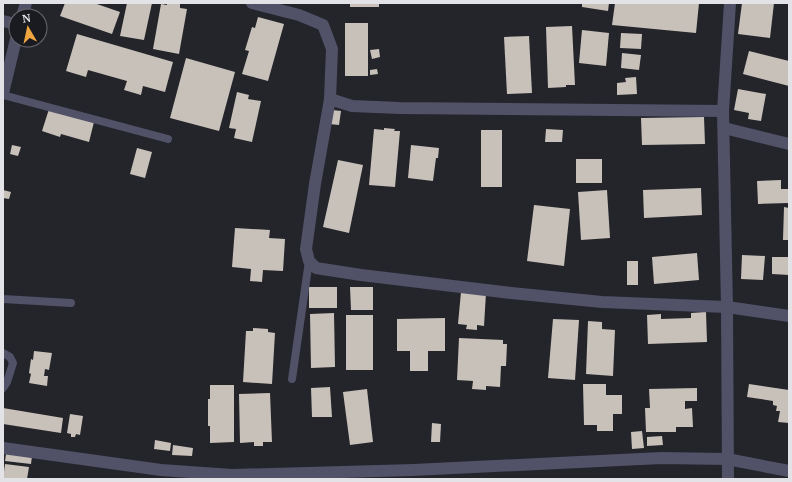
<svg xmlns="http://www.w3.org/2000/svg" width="792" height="482" font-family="'PT Serif',serif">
	<rect width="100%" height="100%" fill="#24242b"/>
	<g fill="#c7c1b9">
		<polygon points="65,3 94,3 120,12 112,34 60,16"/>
		<polygon points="127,3 152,3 144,40 120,36"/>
		<polygon points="167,3 180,3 180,8 187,9 179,54 153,49 161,4 167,5"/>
		<rect x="350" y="3" width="29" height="4"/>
		<polygon points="582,3 609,3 608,11 582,7"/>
		<polygon points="615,3 699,3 696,33 612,25"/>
		<polygon points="742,3 774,3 770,38 738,34"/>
		<polygon points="258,17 284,24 268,81 242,74 249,51 245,50 252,27 255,28"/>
		<rect x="345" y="23" width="23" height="53"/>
		<polygon points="572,26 575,85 566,85 566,87 548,88 546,27"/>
		<polygon points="582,30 609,33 606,66 579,63"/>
		<polygon points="621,33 642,34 641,49 620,48"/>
		<polygon points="77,34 173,62 165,92 143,86 141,95 124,90 127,81 88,70 86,77 66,71"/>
		<polygon points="529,36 532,93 507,94 504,37"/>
		<polygon points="379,49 380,57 372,59 370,50"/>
		<polygon points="749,51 789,61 789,86 743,74"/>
		<polygon points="622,53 641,55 639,70 621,68"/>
		<polygon points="186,58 235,72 219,131 170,118"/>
		<polygon points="377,69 378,74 370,75 370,70"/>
		<polygon points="636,77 637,94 617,95 617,83 626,82 625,78"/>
		<polygon points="738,89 766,94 761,121 748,119 749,113 734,110"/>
		<polygon points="237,92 249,95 248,99 261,101 252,142 234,138 236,129 229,128"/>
		<polygon points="49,109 94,122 89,142 61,134 60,137 42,131"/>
		<polygon points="332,110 341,111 339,125 329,124"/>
		<polygon points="704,117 705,144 642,145 641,118"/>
		<polygon points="384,128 395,129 394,131 400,131 395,187 369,185 374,129 384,130"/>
		<polygon points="546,129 563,130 562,142 545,142"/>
		<rect x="481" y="130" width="21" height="57"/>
		<polygon points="12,145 21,147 18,156 10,154"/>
		<polygon points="411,145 439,148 438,158 436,158 433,181 408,178"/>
		<polygon points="137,148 152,152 145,178 130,174"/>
		<rect x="576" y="159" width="26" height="24"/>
		<polygon points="338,160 363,165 349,233 323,227"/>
		<polygon points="781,180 781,189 789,189 789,203 758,204 757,181"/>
		<polygon points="701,188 702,215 644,218 643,190"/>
		<polygon points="3,190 11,192 9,199 3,198"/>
		<polygon points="607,190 610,238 581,240 578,192"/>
		<polygon points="534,205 570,209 564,266 527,261"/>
		<polygon points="784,207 789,208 789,240 783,240"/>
		<polygon points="235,228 270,230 269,238 285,239 283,271 263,270 262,282 250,281 251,269 232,267"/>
		<polygon points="697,253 699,280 654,284 652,257"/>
		<polygon points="742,255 765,256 763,280 741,279"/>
		<polygon points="772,257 789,257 789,275 772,274"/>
		<rect x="627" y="261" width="11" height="24"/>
		<rect x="309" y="287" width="28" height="21"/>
		<polygon points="350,287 373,287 373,310 351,310"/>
		<polygon points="461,292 486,293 484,326 477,325 477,330 466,329 467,325 458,324"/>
		<polygon points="706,312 707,342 648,344 647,315 661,314 661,319 691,318 691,313"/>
		<polygon points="334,313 335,367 311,368 310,314"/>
		<rect x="346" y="315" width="27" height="55"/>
		<polygon points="445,318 445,351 428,351 428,371 410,371 410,351 397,351 397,319"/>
		<polygon points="553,319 579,320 575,380 548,378"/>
		<polygon points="588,321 602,322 602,329 615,330 613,376 586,374"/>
		<polygon points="253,328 268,329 268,332 275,333 272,384 243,382 246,331 253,331"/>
		<polygon points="459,338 503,340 503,344 507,344 506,366 501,366 500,387 486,386 486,390 472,389 473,381 457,380"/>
		<polygon points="34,351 52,353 49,370 45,369 44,376 48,376 47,386 29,383 31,374 29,373 31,359 33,360"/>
		<polygon points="583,384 606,384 606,395 622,395 622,414 613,414 613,431 597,431 597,425 584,425"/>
		<polygon points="749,384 789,390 789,423 778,422 780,411 776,411 777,406 773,405 773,401 747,397"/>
		<polygon points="210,385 234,385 234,442 210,443 210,426 208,426 208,399 210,399"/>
		<polygon points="330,387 332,417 312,417 311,388"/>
		<polygon points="697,388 697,401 685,401 685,409 692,408 693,427 676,427 676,432 646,432 645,408 650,408 649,389"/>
		<polygon points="367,389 373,442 350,445 343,392"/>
		<polygon points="270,393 272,442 263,442 263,446 254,446 254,442 240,443 239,394"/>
		<polygon points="3,408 63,418 61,433 3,424"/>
		<polygon points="70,414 83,416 80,435 76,434 75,437 71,437 71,434 67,433"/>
		<polygon points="432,423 441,424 440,442 431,442"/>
		<polygon points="642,431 644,448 632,449 631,432"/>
		<polygon points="662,436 663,445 647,446 647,437"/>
		<polygon points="155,440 171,443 170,451 154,449"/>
		<polygon points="173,445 193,448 192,456 172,455"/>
		<polygon points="6,454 32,456 31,464 5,461"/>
		<polygon points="5,464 29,467 27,479 3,479"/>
	</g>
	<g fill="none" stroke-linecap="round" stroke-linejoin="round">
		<g stroke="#515168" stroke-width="8">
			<polyline points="3,95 168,139"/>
			<polyline points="3,299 71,303"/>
			<polyline points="3,353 10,357 13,363 7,382 3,388"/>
			<polyline points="292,379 309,261"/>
		</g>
		<g stroke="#515168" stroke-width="12">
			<polyline points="252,3 299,15 323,25 332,49 330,99 352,106 399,108 723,111"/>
			<polyline points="3,21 16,24"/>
			<polyline points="330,99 315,184 306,249 309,261 316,268 361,275 511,293 602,302 727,307 789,316"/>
			<polyline points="724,128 789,144"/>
			<polyline points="3,448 161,470 232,475 413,470 661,458 727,459 789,471"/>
			<polyline points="728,479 727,307 723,111 730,3"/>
		</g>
		<g stroke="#515168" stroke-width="12">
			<polyline points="22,16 26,3"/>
			<polyline points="3,93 16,39"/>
		</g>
	</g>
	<rect width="792" height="482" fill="none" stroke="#e2e2e7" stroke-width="8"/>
	<g transform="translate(28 28) rotate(351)"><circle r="19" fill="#1a1a21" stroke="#6a6a70"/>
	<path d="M0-3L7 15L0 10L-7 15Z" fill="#f1a540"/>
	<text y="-6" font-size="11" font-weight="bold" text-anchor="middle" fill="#e2e2e7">N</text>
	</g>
</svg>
